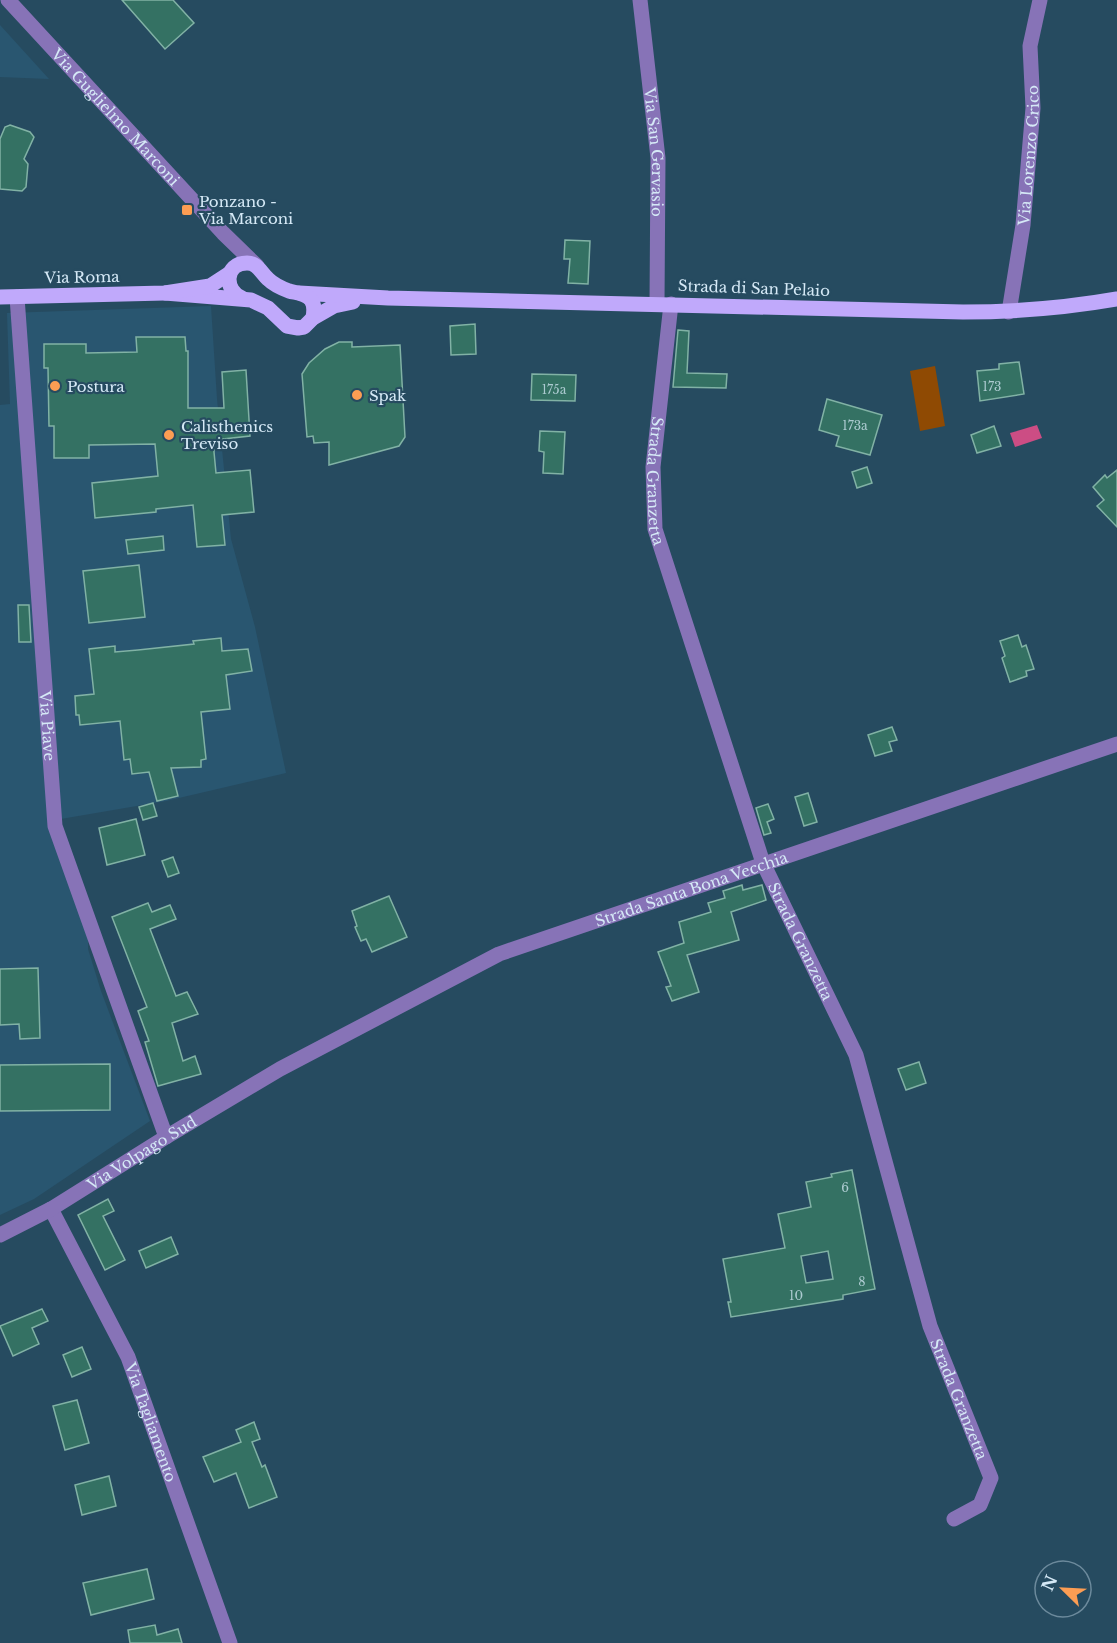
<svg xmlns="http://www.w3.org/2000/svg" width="1117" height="1643" font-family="'Libre Baskerville',serif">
	<rect width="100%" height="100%" fill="#264b60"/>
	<g fill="#295670">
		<polygon points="0,25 49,79 0,77"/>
		<polygon points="211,306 217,399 231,539 255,627 286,773 166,801 49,821 88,933 88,949 101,991 150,1121 34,1199 0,1215 0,405 10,404 7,313"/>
	</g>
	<polygon fill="#8f4a03" points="935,366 945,426 920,431 910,371"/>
	<polygon fill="#cc4d84" points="1037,425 1042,438 1015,447 1010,433"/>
	<g fill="#347163" stroke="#81b2a5" stroke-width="1.5" fill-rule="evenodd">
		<polygon points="122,0 173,0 194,23 165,49"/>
		<polygon points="10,125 30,132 34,137 24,159 28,164 26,187 22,191 0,189 0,139 5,127"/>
		<polygon points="565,240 590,241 588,284 568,283 570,259 564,259"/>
		<polygon points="475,324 476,354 451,355 450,326"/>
		<polygon points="678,330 689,331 687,373 727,374 726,388 673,387"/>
		<polygon points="136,337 185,337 186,351 188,351 188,408 224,408 222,372 246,370 250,436 214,440 214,452 216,473 250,470 254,512 222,515 225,545 197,547 193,505 156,509 156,512 95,518 92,483 158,476 155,444 89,445 89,458 54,458 54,426 49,426 48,368 44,368 44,344 86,344 86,353 137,352"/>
		<polygon points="339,342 352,342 352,347 400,345 405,437 399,446 329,465 329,442 314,443 313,436 307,437 302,374 309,363 325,349"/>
		<polygon points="1019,362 1024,394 980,401 977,371 999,369 999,364"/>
		<polygon points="532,374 576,375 575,401 531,400"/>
		<polygon points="827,399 882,415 870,455 836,446 839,436 819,430"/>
		<polygon points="994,426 1001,446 977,453 971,435"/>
		<polygon points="540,431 565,432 563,474 543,473 544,452 539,451"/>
		<polygon points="867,467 872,483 857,488 852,472"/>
		<polygon points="1117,470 1117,527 1097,506 1104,500 1093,487 1105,475 1107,478"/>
		<polygon points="163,536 164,550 128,554 126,540"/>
		<polygon points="139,565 145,617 89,623 83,571"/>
		<polygon points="18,605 29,605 31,642 19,642"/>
		<polygon points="1018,635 1022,647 1026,645 1034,669 1026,671 1027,676 1010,682 1002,658 1005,656 1000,641"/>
		<polygon points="221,638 222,651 248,649 252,671 226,675 230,709 201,712 206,759 201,760 201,767 171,768 178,796 157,801 149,772 132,774 130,759 124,760 120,721 80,725 79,715 76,715 75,696 94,694 89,649 115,646 115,652 138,650 194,644 193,641"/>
		<polygon points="892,727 897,740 889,742 892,751 875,756 868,735"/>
		<polygon points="808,793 817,822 804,826 795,797"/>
		<polygon points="153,803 157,816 143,820 139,807"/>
		<polygon points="768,804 774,819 767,822 771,833 764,835 756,808"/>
		<polygon points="136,819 145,855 107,865 99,828"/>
		<polygon points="173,857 179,873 168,877 162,861"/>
		<polygon points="742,885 743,890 762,885 766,900 731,912 739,940 687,955 699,992 672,1001 666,987 671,986 658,952 684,943 679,922 711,912 708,903 725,898 723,891"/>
		<polygon points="389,896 407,937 372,952 366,939 361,941 355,927 357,926 352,911"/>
		<polygon points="148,903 152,912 170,905 176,919 150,929 176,996 187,992 198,1014 172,1023 183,1061 195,1056 201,1074 158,1086 145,1042 149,1041 138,1011 147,1007 112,917"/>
		<polygon points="38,968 40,1038 20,1039 19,1024 0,1025 0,969"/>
		<polygon points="919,1062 926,1083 906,1090 898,1069"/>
		<polygon points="110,1064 110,1110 0,1111 0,1065"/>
		<path d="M 852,1170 L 875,1289 L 843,1295 L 843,1299 L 731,1317 L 728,1302 L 731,1302 L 723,1259 L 785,1248 L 778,1214 L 811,1207 L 806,1182 L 832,1177 L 831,1174 ZM 828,1251 L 833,1279 L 806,1283 L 801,1256 Z"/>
		<polygon points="108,1199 114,1211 103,1216 125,1260 105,1270 78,1215"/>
		<polygon points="171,1237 178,1254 146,1268 139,1251"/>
		<polygon points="42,1309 48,1321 32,1328 39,1344 13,1356 0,1326"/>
		<polygon points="82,1347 91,1369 72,1377 63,1355"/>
		<polygon points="77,1400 89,1443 65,1450 53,1406"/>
		<polygon points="254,1422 260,1439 252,1442 262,1467 265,1465 277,1497 249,1508 236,1473 214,1482 203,1457 241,1442 236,1430"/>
		<polygon points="109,1476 116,1506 82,1515 75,1485"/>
		<polygon points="147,1569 154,1599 91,1615 83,1583"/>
		<polygon points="155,1625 157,1635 178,1629 182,1643 130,1643 128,1630"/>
	</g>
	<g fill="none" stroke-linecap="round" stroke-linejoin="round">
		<g stroke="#8773b7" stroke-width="15">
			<path id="s1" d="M 8,0 L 223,233 L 257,266"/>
			<path id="s2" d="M 640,0 L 658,158 L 657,304"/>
			<path id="s3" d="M 17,297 L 55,826 L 166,1137"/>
			<path id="s4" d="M 671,304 L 653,467 L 655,529 L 763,863 L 856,1055 L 930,1326 L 991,1478 L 980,1505 L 954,1519"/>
			<path id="s5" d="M 1009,312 L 1023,225 L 1033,108 L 1030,46 L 1040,0"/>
			<path id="s6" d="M 51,1209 L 128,1357 L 230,1643"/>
			<path id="s7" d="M 0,1235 L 51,1209 L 166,1137 L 280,1069 L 499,954 L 1117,744"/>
		</g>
		<g stroke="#c0a9fb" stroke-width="15">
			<polyline points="165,293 251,300 268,308 287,326 298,328 304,327 313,318 334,306 353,302"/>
			<path d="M 299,293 L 388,298 L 963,312 C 1015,312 1066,308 1117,299"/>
			<polyline points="0,297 165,293 210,286 230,273"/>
			<path d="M 242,298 C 224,291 224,263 247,263 C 258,263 261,273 268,279 C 274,285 281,288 289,291 C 296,293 306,293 311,300 C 315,305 314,312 313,318"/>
		</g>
	</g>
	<g fill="#fc9d53" stroke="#264b60" stroke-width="2">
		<rect x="181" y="204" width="12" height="12" rx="3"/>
		<circle cx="55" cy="386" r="6"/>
		<circle cx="357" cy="395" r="6"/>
		<circle cx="169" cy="435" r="6"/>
	</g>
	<g text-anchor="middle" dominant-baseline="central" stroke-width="4.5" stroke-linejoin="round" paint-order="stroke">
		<g font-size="12" fill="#adcbd1">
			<text x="992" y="386">173</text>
			<text x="554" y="389">175a</text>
			<text x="855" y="425">173a</text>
			<text x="845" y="1187">6</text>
			<text x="862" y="1281">8</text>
			<text x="796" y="1295">10</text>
		</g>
		<g font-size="15" fill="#d5e9f6" stroke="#264b60">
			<text stroke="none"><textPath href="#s1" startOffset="159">Via Guglielmo Marconi</textPath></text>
			<text stroke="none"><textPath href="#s2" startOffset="153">Via San Gervasio</textPath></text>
			<text stroke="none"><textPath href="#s5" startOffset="158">Via Lorenzo Crico</textPath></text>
			<text transform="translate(82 277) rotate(-1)">Via Roma</text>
			<text transform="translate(754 288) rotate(2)">Strada di San Pelaio</text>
			<text stroke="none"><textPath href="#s4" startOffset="178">Strada Granzetta</textPath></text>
			<text stroke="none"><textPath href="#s3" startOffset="430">Via Piave</textPath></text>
			<text stroke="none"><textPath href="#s7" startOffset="776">Strada Santa Bona Vecchia</textPath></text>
			<text stroke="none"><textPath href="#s4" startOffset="664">Strada Granzetta</textPath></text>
			<text stroke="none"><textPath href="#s7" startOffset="164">Via Volpago Sud</textPath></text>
			<text stroke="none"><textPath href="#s4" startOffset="1150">Strada Granzetta</textPath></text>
			<text stroke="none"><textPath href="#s6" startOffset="236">Via Tagliamento</textPath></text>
		</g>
		<g font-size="15" fill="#d5e9f6" stroke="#264b60" text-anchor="start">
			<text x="199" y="201">Ponzano -<tspan x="199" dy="17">Via Marconi</tspan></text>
			<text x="67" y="386">Postura</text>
			<text x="369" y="395">Spak</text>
			<text x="181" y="426">Calisthenics<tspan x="181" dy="17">Treviso</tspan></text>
		</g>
	</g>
	<g transform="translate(1063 1589) rotate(294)"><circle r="28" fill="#264b60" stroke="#6c8a9c" stroke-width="1.5"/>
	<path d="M0-4.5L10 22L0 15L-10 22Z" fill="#fc9d53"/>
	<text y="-9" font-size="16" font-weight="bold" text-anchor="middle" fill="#d5e9f6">N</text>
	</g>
</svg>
